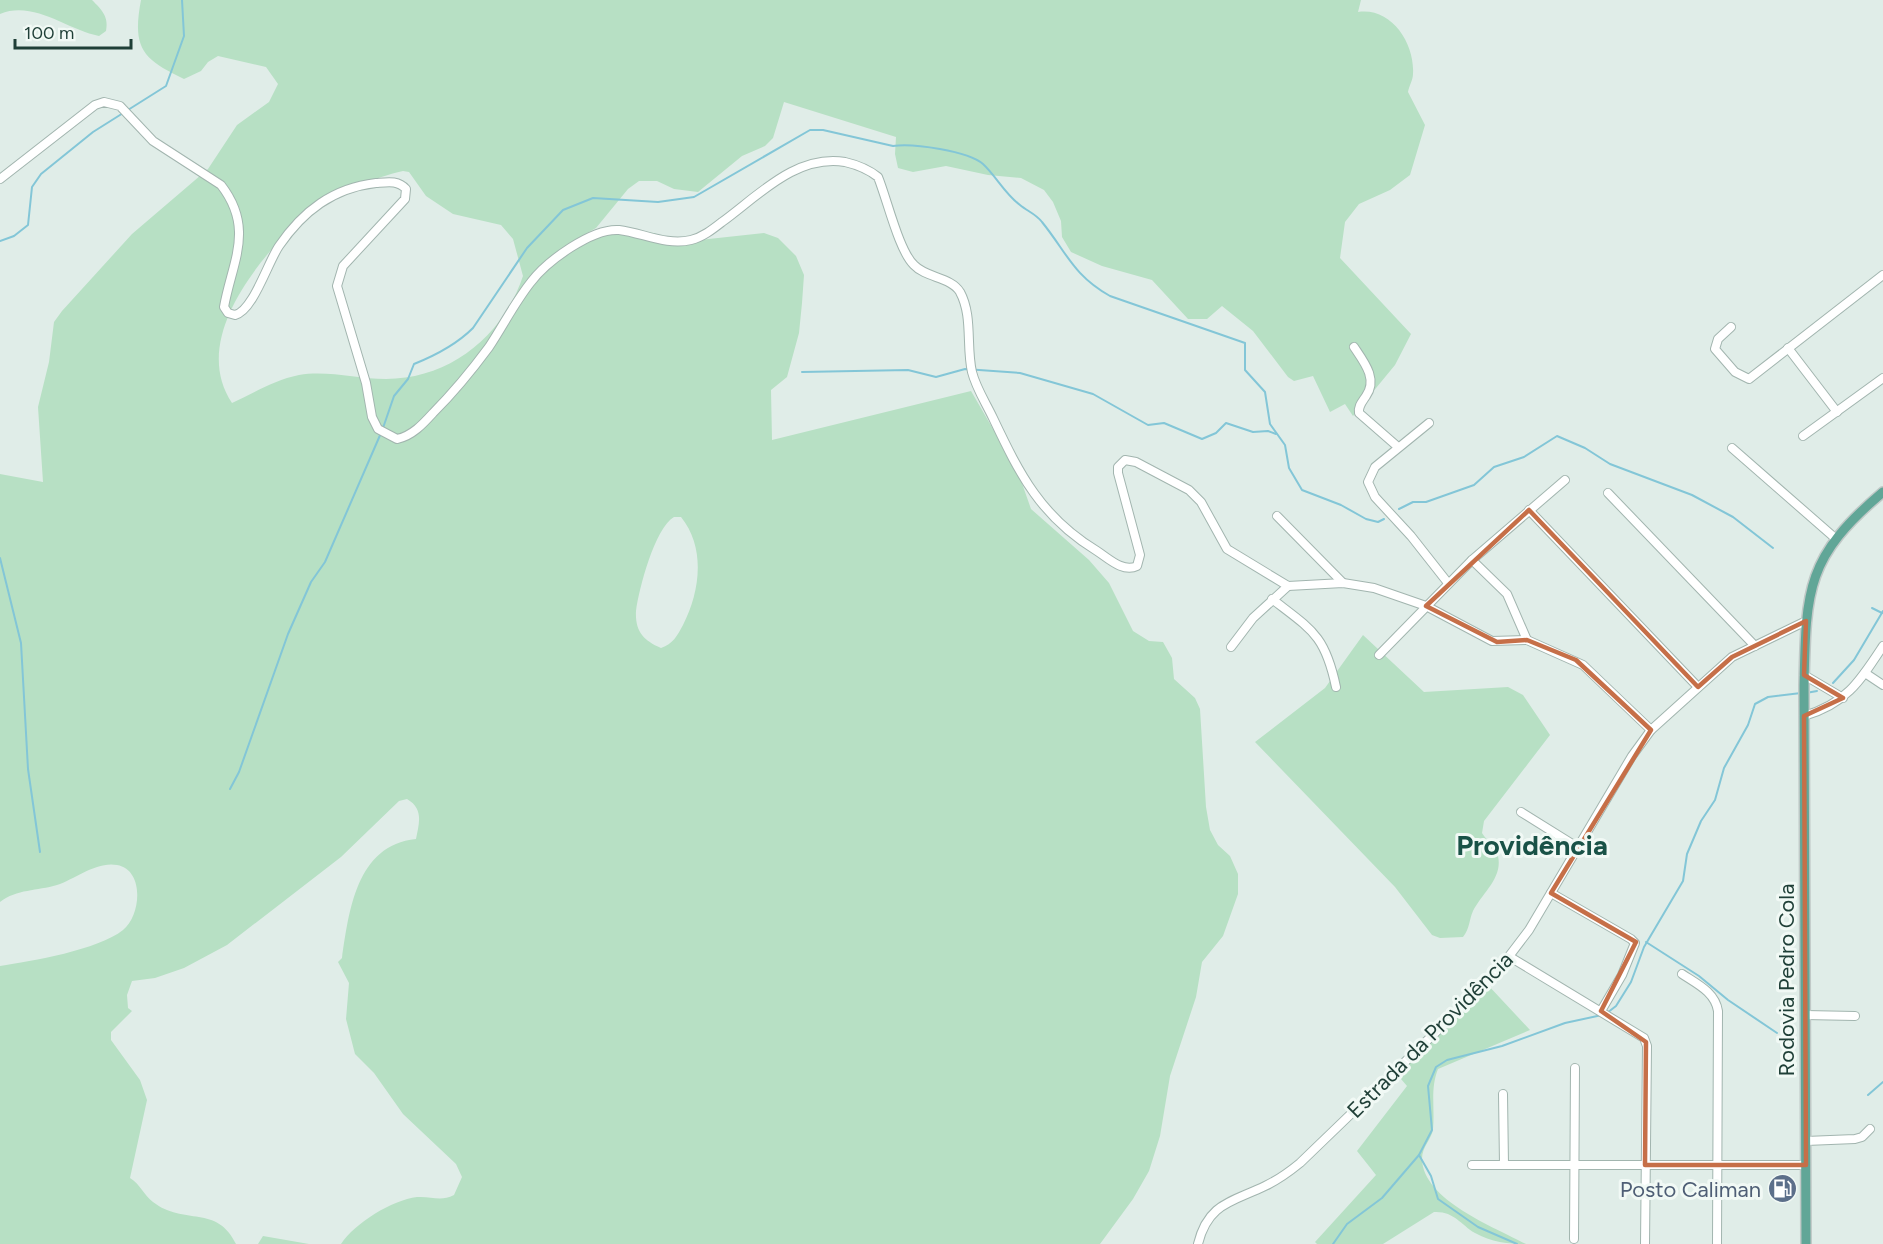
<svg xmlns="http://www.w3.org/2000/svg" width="1883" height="1244" font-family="Figtree,sans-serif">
	<rect width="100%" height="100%" fill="#e0ede8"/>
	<g fill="#b7e0c4" fill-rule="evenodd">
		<path d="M 0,0 L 92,0 C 102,10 109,17 106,31 L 99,36 C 67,30 34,0 0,14 Z"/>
		<path d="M 141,0 L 1361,0 L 1358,12 C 1391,7 1415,43 1413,74 C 1413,80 1409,86 1408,92 L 1425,125 L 1410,175 L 1390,190 L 1359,204 L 1345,222 L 1340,258 L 1411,334 L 1395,365 L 1353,416 L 1345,404 L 1330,412 L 1313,376 L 1294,381 L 1288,377 L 1253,331 L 1222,306 L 1207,319 L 1188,319 L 1152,280 L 1102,266 L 1071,252 L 1062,237 L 1061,221 L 1053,202 L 1044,190 L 1021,178 L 988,175 L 946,166 L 913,172 L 898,168 L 895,154 L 896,137 L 784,102 L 773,138 L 765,146 L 742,156 L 698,192 L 674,189 L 657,181 L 639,181 L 628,189 L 596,228 L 582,236 L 634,231 L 654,233 L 681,242 L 764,233 L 778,238 L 796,256 L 804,275 L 802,303 L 799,333 L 787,377 L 771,390 L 772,440 L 971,391 L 1018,472 L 1031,509 L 1089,560 L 1109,583 L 1133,631 L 1149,641 L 1163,642 L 1172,658 L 1174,679 L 1195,698 L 1200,709 L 1206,807 L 1210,830 L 1218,845 L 1230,856 L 1238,874 L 1238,894 L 1223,936 L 1202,962 L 1196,997 L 1170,1076 L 1160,1136 L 1149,1171 L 1133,1199 L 1100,1244 L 341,1244 C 355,1223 392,1200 417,1197 C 432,1196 440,1202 454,1195 L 462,1177 L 456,1164 L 403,1114 L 374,1073 L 355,1054 L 346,1019 L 349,983 L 338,962 L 342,958 C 349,912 356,845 416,839 C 419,823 424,809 407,799 L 399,801 L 341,857 L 227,945 L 184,968 L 155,978 L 132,981 L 127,995 L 128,1008 L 132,1011 L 111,1032 L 111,1040 L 140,1080 L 147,1100 L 130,1178 C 140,1184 144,1195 153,1202 C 184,1226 217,1204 236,1244 L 0,1244 L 0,966 C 32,961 98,950 123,930 C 141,916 145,870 117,865 C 97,861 75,879 57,885 C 37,891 17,889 0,902 L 0,474 L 43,482 L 38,407 L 49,362 L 54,322 L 62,311 L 132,234 L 208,169 L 237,125 L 269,102 L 278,84 L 266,67 L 218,56 L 208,62 L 201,71 L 184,79 C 142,59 132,48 141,0 ZM 403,171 L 409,172 L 426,196 L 453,214 L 501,225 L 513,239 L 523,276 C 503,336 450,379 386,379 C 358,379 327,370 299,375 C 274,380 254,393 232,403 C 196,349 241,283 279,241 C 286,233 294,221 303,214 C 325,197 376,177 403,171 ZM 674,517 L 681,517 C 706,548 700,592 683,625 C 677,636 673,644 661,648 C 643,640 635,631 636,611 C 639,588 655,528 674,517 Z"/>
		<path d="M 1363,635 L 1424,692 L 1508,687 L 1523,695 L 1550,735 L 1484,821 L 1482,833 C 1487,841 1496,847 1498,856 C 1503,878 1482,893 1473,911 C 1469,920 1470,928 1463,937 L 1440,938 L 1432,935 L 1395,887 L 1255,742 L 1325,688 Z"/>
		<path d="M 1487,984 L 1530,1030 L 1438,1069 C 1430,1089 1435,1108 1433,1129 C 1432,1139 1422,1146 1422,1159 C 1423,1200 1494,1227 1526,1244 C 1508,1244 1491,1242 1475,1233 C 1460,1224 1454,1211 1434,1212 L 1383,1244 L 1317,1244 L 1315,1242 L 1376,1175 L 1357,1151 L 1407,1086 L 1395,1072 Z"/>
		<polygon points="263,1236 309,1244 258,1244"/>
	</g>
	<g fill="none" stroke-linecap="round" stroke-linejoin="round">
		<g stroke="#83c6d7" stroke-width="2">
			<polyline points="0,241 14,236 28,225 32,187 41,174 93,132 166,86 184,36 182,0"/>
			<polyline points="802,372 908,370 936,377 965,369 1020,373 1093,394 1148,425 1164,423 1202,439 1216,433 1226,423 1253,432 1268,431 1276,434"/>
			<path d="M 383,428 L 394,396 L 408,379 L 414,364 C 434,356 456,345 473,328 L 527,248 L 563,210 L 593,198 L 658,202 L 694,197 L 810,130 L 823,130 L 893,146 C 913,143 968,151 983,164 C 996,176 1005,194 1020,205 C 1027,211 1036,214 1042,222 C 1067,253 1073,275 1110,296 L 1245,343 L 1245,370 L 1265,392 L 1270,424 L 1285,445 L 1289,468 L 1302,490 L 1341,505 L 1366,519 L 1378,522 L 1384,519"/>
			<polyline points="1399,509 1413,502 1426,502 1474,485 1494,467 1524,457 1557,436 1585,448 1610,464 1692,495 1733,517 1773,548"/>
			<polyline points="0,558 21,643 28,769 40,852"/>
			<polyline points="1872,608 1882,613"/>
			<polyline points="1833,683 1854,660 1883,611"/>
			<polyline points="1806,693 1817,691"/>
			<polyline points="230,789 239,772 288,634 311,582 325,562 381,433"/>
			<polyline points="1646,942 1699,976 1728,1000 1777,1033"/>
			<polyline points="1607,1013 1616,1006 1631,982 1644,947 1683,881 1687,854 1701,821 1715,800 1724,768 1748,725 1755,704 1768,697 1801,693"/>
			<polyline points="1868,1095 1883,1082"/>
			<polyline points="1419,1155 1431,1176 1438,1199 1478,1227 1517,1244"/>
			<polyline points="1333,1244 1347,1224 1382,1198 1419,1155 1432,1130 1428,1086 1436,1067 1447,1060 1502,1046 1565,1023 1602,1015"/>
		</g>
		<defs>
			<g id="minor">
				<path d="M 0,179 L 95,105 L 104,102 L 120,106 L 153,141 L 221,185 C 255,229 232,262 224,307 L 228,313 L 235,315 C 253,311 268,262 279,246 C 303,211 333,188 376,183 C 388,182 398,180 406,189 L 405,199 L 343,266 L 337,286 L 366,383 L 372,417 L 378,429 L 397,439 C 412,436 423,424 433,413 C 453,393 472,370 489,347 C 503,326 515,302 531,282 C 547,261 592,228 619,230 C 643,233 667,246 691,240 C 703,237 713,229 722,222 C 758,196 796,154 845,162 C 858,165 868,169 878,177 C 887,199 899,251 914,265 C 926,278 951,277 960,292 C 973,316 966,346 972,372 C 976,388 986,403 993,418 C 1020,475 1041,517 1097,551 C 1108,558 1123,573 1137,566 L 1140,555 L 1118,473 L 1118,467 L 1125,460 L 1136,462 L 1189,490 L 1201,502 L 1227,549 L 1288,586 L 1343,583 L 1374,588 L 1426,606 L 1492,641 L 1527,640 L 1583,665 L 1651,730"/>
				<polyline points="1731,327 1718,339 1715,349 1735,372 1749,379 1883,275"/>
				<path d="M 1354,347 C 1364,362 1378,379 1366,396 C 1362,402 1358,406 1359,413 L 1398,447"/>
				<polyline points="1788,348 1837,412"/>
				<polyline points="1429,423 1375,467 1368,482 1375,497 1411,536 1448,583"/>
				<polyline points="1803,436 1883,378"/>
				<polyline points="1732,448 1835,538"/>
				<polyline points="1608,493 1755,646"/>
				<polyline points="1529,510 1698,687"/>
				<polyline points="1277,516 1343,583"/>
				<polyline points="1472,560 1507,594 1527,640"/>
				<path d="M 1272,599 C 1312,630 1325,635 1336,687"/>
				<polyline points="1231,647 1253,618 1288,586"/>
				<polyline points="1379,655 1472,560 1565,480"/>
				<polyline points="1865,673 1883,685"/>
				<polyline points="1804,675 1843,698"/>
				<path d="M 1804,716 C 1846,704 1860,681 1883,646"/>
				<polyline points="1521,812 1577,847"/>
				<polyline points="1551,893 1631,939 1635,943 1622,975 1601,1011"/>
				<polyline points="1510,957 1644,1038 1647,1046 1645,1244"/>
				<path d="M 1682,974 C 1697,984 1715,992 1718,1011 L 1717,1244"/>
				<polyline points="1805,1015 1855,1016"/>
				<polyline points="1503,1094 1504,1165"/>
				<polyline points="1806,1141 1855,1139 1862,1137 1870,1129"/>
				<polyline points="1472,1165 1806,1165"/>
				<polyline points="1574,1239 1575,1068"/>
				<path d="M 1198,1244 C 1208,1203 1232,1202 1265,1186 C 1278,1180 1289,1172 1300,1163 L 1494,976 L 1529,930 L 1632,756 L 1651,730 L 1732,657 L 1806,621"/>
			</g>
			<path id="major" d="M 1806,1244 L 1804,686 C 1806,589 1806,557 1883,492"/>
		</defs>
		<use href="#minor" stroke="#a2b5af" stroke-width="10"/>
		<use href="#major" stroke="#c0c9c7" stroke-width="12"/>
		<use href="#minor" stroke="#fff" stroke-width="8"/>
		<use href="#major" stroke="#61a697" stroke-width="9"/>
	</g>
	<path fill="none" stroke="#c66f48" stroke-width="4.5" stroke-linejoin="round" d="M 1529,510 L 1698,687 L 1732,657 L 1806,621 L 1804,675 L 1843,698 L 1804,716 L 1806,1165 L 1645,1165 L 1646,1042 L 1601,1011 L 1636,942 L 1551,893 L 1651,730 L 1576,660 L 1527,640 L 1497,642 L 1426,606 Z"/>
	<defs>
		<symbol id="fuel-disc" viewBox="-11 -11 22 22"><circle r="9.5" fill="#5c6f8a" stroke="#f1f9f5"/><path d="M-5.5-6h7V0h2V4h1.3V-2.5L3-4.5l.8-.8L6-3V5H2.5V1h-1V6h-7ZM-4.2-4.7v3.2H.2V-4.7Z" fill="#fff"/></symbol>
	</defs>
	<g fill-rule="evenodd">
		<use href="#fuel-disc" x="1766" y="1172" width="33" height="33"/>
	</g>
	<g text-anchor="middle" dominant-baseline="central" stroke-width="6" stroke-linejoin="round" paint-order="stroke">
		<g font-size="22" fill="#1f3f37" stroke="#f1f9f5">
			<text transform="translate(1786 980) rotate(-90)">Rodovia Pedro Cola</text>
			<text transform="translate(1430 1035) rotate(-45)">Estrada da Providência</text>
		</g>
		<g font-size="22" fill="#4e5e75" stroke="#f1f9f5" text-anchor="end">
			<text x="1761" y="1189">Posto Caliman</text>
		</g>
		<g font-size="28" font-weight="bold" fill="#195247" stroke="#f1f9f5">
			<text x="1532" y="845">Providência</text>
		</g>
	</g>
	<path d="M15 39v9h116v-9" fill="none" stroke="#1f3f37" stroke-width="3"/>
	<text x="24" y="39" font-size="18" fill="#1f3f37" stroke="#f1f9f5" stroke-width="4.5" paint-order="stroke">100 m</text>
</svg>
